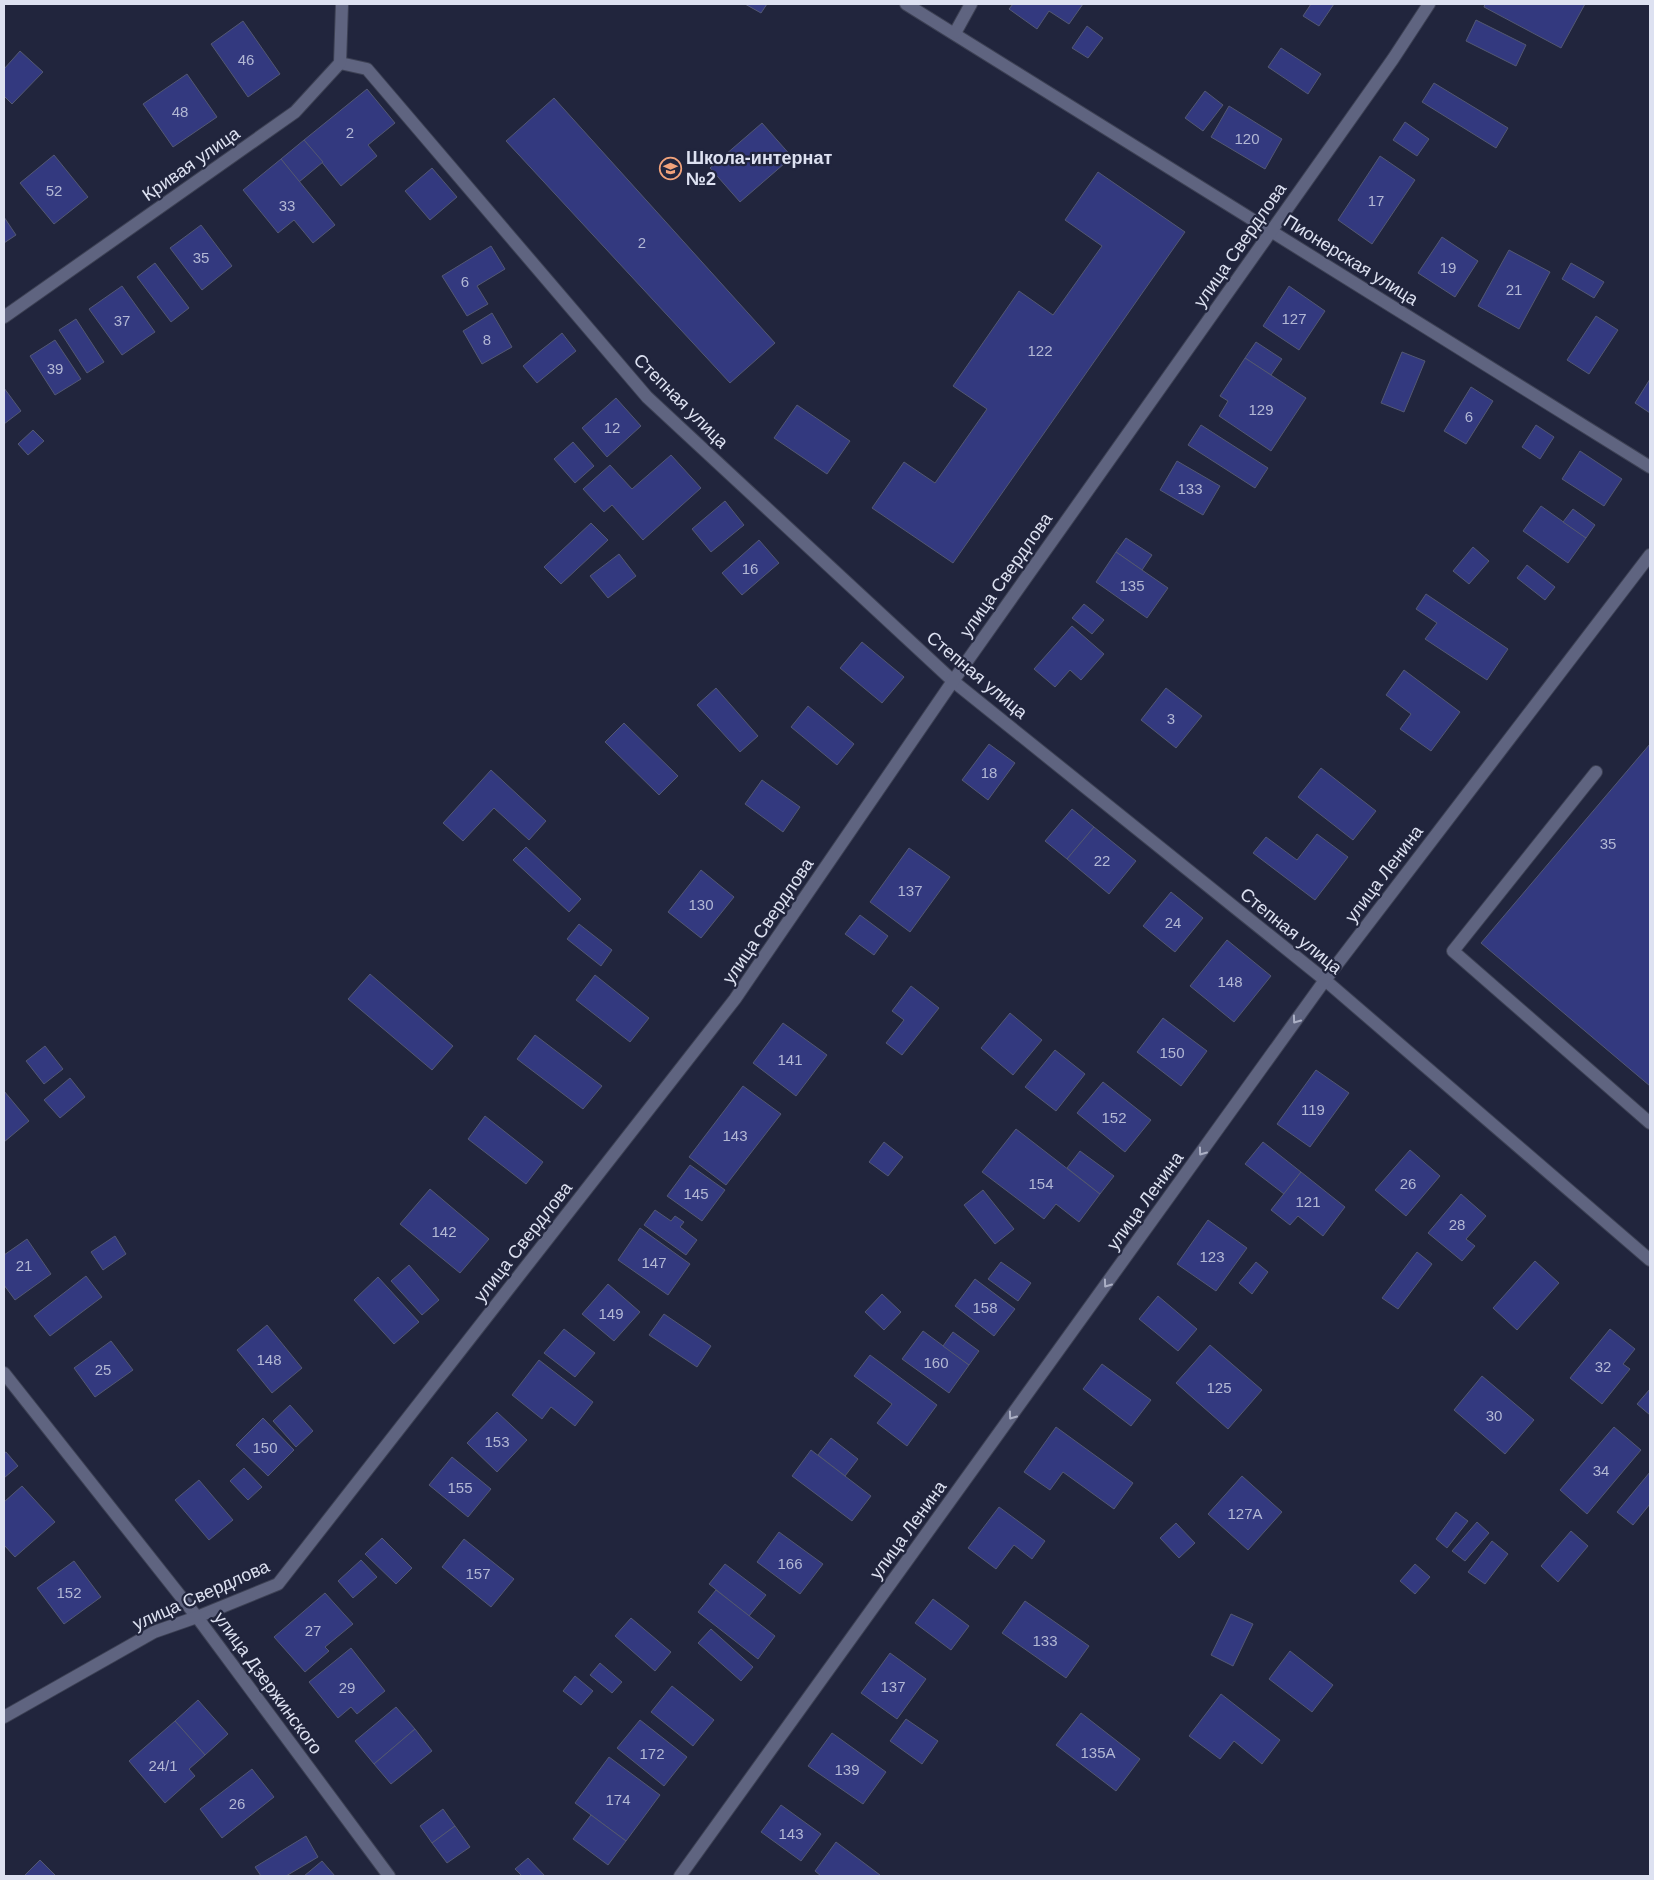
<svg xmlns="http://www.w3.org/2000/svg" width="1654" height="1880" font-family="Arial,sans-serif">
	<rect width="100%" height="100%" fill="#21253d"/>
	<g fill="#33397f" stroke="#535873">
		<polygon points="745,4 767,4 761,13"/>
		<polygon points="1013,4 1083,4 1069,24 1049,11 1037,29 1009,9"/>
		<polygon points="1311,4 1334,4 1319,26 1303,16"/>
		<polygon points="1485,4 1585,4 1561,48 1484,7"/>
		<polygon points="1476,20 1526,45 1516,66 1466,41"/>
		<polygon points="243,21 280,74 248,97 211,44"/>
		<polygon points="1087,26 1103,38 1088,58 1072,48"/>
		<polygon points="1281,48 1321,74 1308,94 1268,67"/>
		<polygon points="20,51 43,72 12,104 4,96 4,69"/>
		<polygon points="187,74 217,117 173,147 143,104"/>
		<polygon points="1434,83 1508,128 1496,148 1422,102"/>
		<polygon points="367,89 395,123 368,145 377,156 341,186 304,140"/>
		<polygon points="1205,91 1223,105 1203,131 1185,118"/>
		<polygon points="554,98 775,343 730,383 506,141"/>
		<polygon points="1229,106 1282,139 1265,169 1211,137"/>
		<polygon points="1405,122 1429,139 1417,156 1393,140"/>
		<polygon points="762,123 792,157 740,202 710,168"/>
		<polygon points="304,140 323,162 299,182 281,159"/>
		<polygon points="54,155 88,197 54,224 20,183"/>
		<polygon points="1380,156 1415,180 1372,244 1338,220"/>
		<polygon points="281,159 335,225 313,243 294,220 278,233 243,190"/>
		<polygon points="432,168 457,197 430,220 405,191"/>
		<polygon points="1098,172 1185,232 953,563 872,508 904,462 935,483 987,409 953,386 1019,291 1053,315 1102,246 1065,220"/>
		<polygon points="4,217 16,235 4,243"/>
		<polygon points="201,225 232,266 202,290 170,248"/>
		<polygon points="1442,237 1478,261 1455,297 1418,273"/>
		<polygon points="491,246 505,269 477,286 488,304 467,316 442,276"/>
		<polygon points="1509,250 1550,272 1519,329 1478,306"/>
		<polygon points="155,263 189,308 171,322 137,277"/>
		<polygon points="1571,263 1604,282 1594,298 1562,279"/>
		<polygon points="122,286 155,332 122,355 89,309"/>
		<polygon points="1289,286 1325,311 1299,350 1263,326"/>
		<polygon points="492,313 512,347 482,364 463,331"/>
		<polygon points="1596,316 1618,330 1589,374 1567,360"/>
		<polygon points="76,319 104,362 87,373 59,330"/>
		<polygon points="562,333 576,351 537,383 523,366"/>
		<polygon points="55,340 81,379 55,395 30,356"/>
		<polygon points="1256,342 1282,359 1271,375 1245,358"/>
		<polygon points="1402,352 1425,361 1404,412 1381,403"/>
		<polygon points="1245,358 1306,398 1271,451 1219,416 1228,401 1220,396"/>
		<polygon points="1650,379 1650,413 1635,403"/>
		<polygon points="1471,387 1493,401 1466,444 1444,431"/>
		<polygon points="4,388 21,411 4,424"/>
		<polygon points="616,398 641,426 607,457 582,428"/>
		<polygon points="797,405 850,441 827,474 774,438"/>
		<polygon points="1201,425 1268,468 1255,488 1188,445"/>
		<polygon points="1536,425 1554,437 1540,459 1522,447"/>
		<polygon points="33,430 44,441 28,455 18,444"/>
		<polygon points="573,442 594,466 575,483 554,459"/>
		<polygon points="1580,451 1622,479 1604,506 1562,479"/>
		<polygon points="671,455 701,488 643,540 612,505 604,512 583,489 610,465 632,489"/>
		<polygon points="1177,461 1220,486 1203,515 1160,490"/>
		<polygon points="725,501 744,525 711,552 692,529"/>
		<polygon points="1541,506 1586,538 1568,563 1523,531"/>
		<polygon points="1573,509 1595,525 1586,538 1563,522"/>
		<polygon points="591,523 608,540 561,584 544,567"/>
		<polygon points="1126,538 1152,555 1142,570 1116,552"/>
		<polygon points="759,540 779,563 742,595 722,573"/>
		<polygon points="1473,547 1489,561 1469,584 1453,571"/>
		<polygon points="1116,552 1168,588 1147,618 1096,582"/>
		<polygon points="619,554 636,576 608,598 590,576"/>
		<polygon points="1527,565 1555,587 1545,600 1517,578"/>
		<polygon points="1426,594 1508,649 1487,680 1425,639 1437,623 1416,609"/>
		<polygon points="1084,604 1104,620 1092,634 1072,618"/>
		<polygon points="1072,626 1104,654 1081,680 1070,670 1055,687 1034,669"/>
		<polygon points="862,642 904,677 882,703 840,668"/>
		<polygon points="1404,670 1460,712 1431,751 1400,729 1411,714 1386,695"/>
		<polygon points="716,688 758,736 740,752 697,705"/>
		<polygon points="1166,688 1202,716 1176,748 1141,720"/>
		<polygon points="808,706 854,744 837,765 791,727"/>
		<polygon points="624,723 678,776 659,795 605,742"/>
		<polygon points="989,744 1015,763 988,800 962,780"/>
		<polygon points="1650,744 1650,1086 1481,943"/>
		<polygon points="1321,768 1376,811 1353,840 1298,797"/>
		<polygon points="491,770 546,821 529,840 494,808 463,841 443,823"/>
		<polygon points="762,780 800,807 783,832 745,804"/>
		<polygon points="1072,809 1094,827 1067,859 1045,841"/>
		<polygon points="1094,827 1136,861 1109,894 1067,859"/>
		<polygon points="1317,834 1348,857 1315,900 1253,853 1266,837 1297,860"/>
		<polygon points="526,847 581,899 569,912 513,860"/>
		<polygon points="909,848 950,877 910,932 870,902"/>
		<polygon points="701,870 734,897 701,938 668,912"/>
		<polygon points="1171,892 1203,918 1175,952 1143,926"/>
		<polygon points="860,915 888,936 874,955 845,934"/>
		<polygon points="579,924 612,950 601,966 567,939"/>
		<polygon points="1227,940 1271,976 1234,1022 1190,986"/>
		<polygon points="370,974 453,1046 432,1070 348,999"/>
		<polygon points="595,975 649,1018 630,1042 576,1000"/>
		<polygon points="911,986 939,1008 902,1055 886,1043 904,1020 892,1011"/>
		<polygon points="1010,1013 1042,1040 1013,1075 981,1048"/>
		<polygon points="1163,1018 1207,1051 1181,1086 1137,1052"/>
		<polygon points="783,1023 827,1055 796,1096 753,1063"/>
		<polygon points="535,1035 602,1086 583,1109 517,1059"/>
		<polygon points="45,1046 63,1069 44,1084 26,1061"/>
		<polygon points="1055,1050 1085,1074 1056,1111 1025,1087"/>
		<polygon points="1316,1070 1349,1093 1310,1147 1277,1124"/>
		<polygon points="70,1078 85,1097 60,1118 44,1100"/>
		<polygon points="1103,1082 1151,1120 1125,1152 1077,1113"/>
		<polygon points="743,1086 781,1114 726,1185 689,1157"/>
		<polygon points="4,1091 29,1121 4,1142"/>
		<polygon points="485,1116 543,1162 526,1184 468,1139"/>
		<polygon points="1016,1129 1100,1194 1079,1222 1056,1204 1044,1219 982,1172"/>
		<polygon points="884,1142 903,1157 888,1176 869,1162"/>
		<polygon points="1263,1142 1301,1172 1284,1194 1245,1164"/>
		<polygon points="1410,1150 1440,1176 1406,1216 1375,1190"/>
		<polygon points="1080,1151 1114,1176 1100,1194 1067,1168"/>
		<polygon points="690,1165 725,1190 702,1221 667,1196"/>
		<polygon points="1301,1172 1345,1207 1323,1236 1298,1216 1290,1225 1271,1210"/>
		<polygon points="430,1189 489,1239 460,1273 400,1224"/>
		<polygon points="983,1190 1014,1229 995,1244 964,1205"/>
		<polygon points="1461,1194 1486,1216 1466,1239 1475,1246 1462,1261 1428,1233"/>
		<polygon points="655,1210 671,1221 675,1216 684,1222 680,1227 697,1240 686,1255 644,1225"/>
		<polygon points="1208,1220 1247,1248 1216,1291 1177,1264"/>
		<polygon points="640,1228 690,1264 668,1295 618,1260"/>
		<polygon points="115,1236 126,1254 103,1270 91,1252"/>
		<polygon points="27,1239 51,1274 15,1300 4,1285 4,1255"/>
		<polygon points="1417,1252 1432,1264 1398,1309 1382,1298"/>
		<polygon points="1535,1261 1559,1283 1517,1330 1493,1308"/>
		<polygon points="1001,1262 1031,1283 1018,1301 988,1279"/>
		<polygon points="1256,1262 1268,1272 1252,1294 1239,1283"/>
		<polygon points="409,1265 439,1300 422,1315 391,1281"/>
		<polygon points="86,1276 102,1297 50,1336 34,1316"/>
		<polygon points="378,1277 419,1322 394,1344 354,1300"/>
		<polygon points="975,1279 1015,1309 994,1336 955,1306"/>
		<polygon points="608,1284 640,1312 614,1341 582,1314"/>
		<polygon points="882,1294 901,1312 884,1330 865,1312"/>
		<polygon points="1158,1296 1197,1329 1178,1351 1139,1319"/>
		<polygon points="664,1314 711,1346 697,1367 649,1335"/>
		<polygon points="267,1325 302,1368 272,1393 237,1350"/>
		<polygon points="564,1329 595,1353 575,1377 544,1353"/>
		<polygon points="1610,1329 1635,1349 1623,1364 1630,1369 1602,1404 1570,1378"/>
		<polygon points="923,1331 969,1365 949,1393 902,1359"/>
		<polygon points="953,1332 979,1351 969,1365 943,1346"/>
		<polygon points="111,1341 133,1370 95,1397 74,1368"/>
		<polygon points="1210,1345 1262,1390 1228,1429 1176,1383"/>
		<polygon points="870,1355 937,1405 907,1446 877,1423 892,1404 854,1376"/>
		<polygon points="539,1360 593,1402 575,1426 551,1407 542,1419 512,1395"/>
		<polygon points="1102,1364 1151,1400 1131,1426 1083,1389"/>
		<polygon points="1482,1376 1534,1420 1505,1454 1454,1410"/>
		<polygon points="1650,1389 1650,1415 1637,1404"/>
		<polygon points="290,1405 313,1431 296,1447 273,1421"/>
		<polygon points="497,1412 527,1440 497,1472 467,1443"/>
		<polygon points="263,1418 294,1450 268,1476 236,1445"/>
		<polygon points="1056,1427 1133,1483 1114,1509 1063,1472 1050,1490 1024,1472"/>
		<polygon points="1614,1427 1641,1450 1587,1514 1560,1490"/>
		<polygon points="831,1438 858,1459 845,1476 818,1455"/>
		<polygon points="811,1450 871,1496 852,1521 792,1476"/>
		<polygon points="6,1452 18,1466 4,1478 4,1453"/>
		<polygon points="452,1457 491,1489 468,1517 429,1485"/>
		<polygon points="244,1468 262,1487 248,1500 230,1481"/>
		<polygon points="1650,1472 1650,1504 1633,1525 1617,1512"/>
		<polygon points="1242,1476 1282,1512 1248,1550 1208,1514"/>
		<polygon points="199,1480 233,1520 209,1540 175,1500"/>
		<polygon points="22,1486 55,1522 15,1557 4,1545 4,1502"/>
		<polygon points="999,1507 1045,1541 1032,1559 1014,1545 996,1569 968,1548"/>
		<polygon points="1456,1512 1468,1521 1447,1548 1436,1539"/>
		<polygon points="1477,1522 1489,1533 1465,1561 1452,1551"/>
		<polygon points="1176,1523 1195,1543 1179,1558 1160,1538"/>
		<polygon points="1571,1531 1588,1546 1558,1582 1541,1566"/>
		<polygon points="779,1532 823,1564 800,1594 757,1562"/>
		<polygon points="382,1538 412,1568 396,1584 365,1554"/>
		<polygon points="464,1539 514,1579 491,1607 442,1567"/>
		<polygon points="1492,1541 1508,1554 1485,1584 1468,1572"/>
		<polygon points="361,1560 377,1577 353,1598 338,1581"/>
		<polygon points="74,1561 101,1597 64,1624 37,1588"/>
		<polygon points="725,1564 766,1595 749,1616 709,1584"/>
		<polygon points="1415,1564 1430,1577 1415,1594 1400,1581"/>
		<polygon points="716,1590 775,1636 758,1659 698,1612"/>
		<polygon points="325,1593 353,1624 325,1647 329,1651 305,1672 274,1637"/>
		<polygon points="933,1599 969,1626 951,1650 915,1623"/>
		<polygon points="1025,1601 1089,1646 1066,1678 1002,1633"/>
		<polygon points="1231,1614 1253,1624 1233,1666 1211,1655"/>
		<polygon points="631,1618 671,1652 655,1671 615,1636"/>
		<polygon points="711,1629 753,1667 741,1681 698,1643"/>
		<polygon points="351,1648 385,1691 357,1714 351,1707 338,1718 309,1682"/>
		<polygon points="1290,1651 1333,1685 1312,1712 1269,1679"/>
		<polygon points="890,1653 926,1679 897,1719 861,1693"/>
		<polygon points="600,1663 622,1682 612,1693 590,1675"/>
		<polygon points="575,1676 593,1691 581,1705 563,1691"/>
		<polygon points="672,1686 714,1720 693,1746 651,1712"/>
		<polygon points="1221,1694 1280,1740 1262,1764 1234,1741 1220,1759 1189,1736"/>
		<polygon points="198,1700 228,1734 205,1755 175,1721"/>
		<polygon points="396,1707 415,1729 374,1764 355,1741"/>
		<polygon points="1081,1713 1140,1759 1116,1791 1056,1745"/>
		<polygon points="906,1719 938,1741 922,1764 890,1741"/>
		<polygon points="640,1720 687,1757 664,1786 617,1748"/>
		<polygon points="175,1721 205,1755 189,1769 195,1776 165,1803 129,1761"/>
		<polygon points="415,1729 432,1751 391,1784 374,1764"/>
		<polygon points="832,1733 886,1772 863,1804 808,1766"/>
		<polygon points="609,1757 660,1795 626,1841 575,1803"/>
		<polygon points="252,1769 274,1797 222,1838 200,1809"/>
		<polygon points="781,1805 821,1834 801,1861 761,1832"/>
		<polygon points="443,1809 455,1826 432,1843 420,1826"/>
		<polygon points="591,1815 626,1841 608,1865 573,1839"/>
		<polygon points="455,1826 470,1847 447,1863 432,1843"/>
		<polygon points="306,1836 318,1857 286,1876 261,1876 255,1867"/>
		<polygon points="836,1842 880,1875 879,1876 821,1876 815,1871"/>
		<polygon points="528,1858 545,1876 522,1876 515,1869"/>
		<polygon points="40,1860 56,1876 24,1876"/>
		<polygon points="322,1861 335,1876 304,1876"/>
	</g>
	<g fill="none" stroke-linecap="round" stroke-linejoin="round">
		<defs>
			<polyline id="service" points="1596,772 1453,951 1650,1123"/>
			<g id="minor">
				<polyline points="906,4 1650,467"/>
				<polyline points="955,33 971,4"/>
				<polyline points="340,63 367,69 647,397 953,681 1325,980"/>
				<polyline points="4,317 295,112 340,63 342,4"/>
				<polyline points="4,1373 197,1617 389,1876"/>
				<polyline points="4,1717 154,1632 197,1617 278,1584 735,999 953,681 1393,59 1429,4"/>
			</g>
			<g id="tertiary">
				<polyline points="1325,980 1650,1260"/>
				<polyline points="680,1876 1325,980 1650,555"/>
			</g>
		</defs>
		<use href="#service" stroke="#3d4154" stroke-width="14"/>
		<use href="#minor" stroke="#3d4154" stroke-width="14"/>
		<use href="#tertiary" stroke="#3d4154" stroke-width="14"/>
		<use href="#service" stroke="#5f6480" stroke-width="12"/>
		<use href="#minor" stroke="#5f6480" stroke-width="12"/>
		<use href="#tertiary" stroke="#5f6480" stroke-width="12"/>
	</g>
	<defs><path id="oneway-chevron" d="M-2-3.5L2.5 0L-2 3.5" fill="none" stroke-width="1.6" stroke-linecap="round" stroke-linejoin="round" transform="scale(1.25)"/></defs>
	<g stroke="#abafc4">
		<use href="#oneway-chevron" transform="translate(1296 1020) rotate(126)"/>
		<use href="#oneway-chevron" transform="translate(1202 1152) rotate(126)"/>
		<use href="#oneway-chevron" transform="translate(1107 1284) rotate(126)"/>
		<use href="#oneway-chevron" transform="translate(1012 1416) rotate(126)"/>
	</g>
	<defs>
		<symbol id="school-ring" viewBox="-11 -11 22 22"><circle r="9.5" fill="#21253d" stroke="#f1a27b" stroke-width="1.5"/><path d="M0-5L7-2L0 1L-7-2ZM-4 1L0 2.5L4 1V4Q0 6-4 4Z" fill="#f1a27b"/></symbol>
	</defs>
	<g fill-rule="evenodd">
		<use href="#school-ring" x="658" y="156" width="25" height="25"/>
	</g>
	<g text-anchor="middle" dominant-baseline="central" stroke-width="4.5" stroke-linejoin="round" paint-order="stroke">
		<g font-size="15" fill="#b2b7d4">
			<text x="246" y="59">46</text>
			<text x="180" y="111">48</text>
			<text x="350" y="132">2</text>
			<text x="1247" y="138">120</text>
			<text x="54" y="190">52</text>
			<text x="1376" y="200">17</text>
			<text x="287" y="205">33</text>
			<text x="642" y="242">2</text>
			<text x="201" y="257">35</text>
			<text x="1448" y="267">19</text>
			<text x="465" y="281">6</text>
			<text x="1514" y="289">21</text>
			<text x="1294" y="318">127</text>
			<text x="122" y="320">37</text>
			<text x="487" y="339">8</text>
			<text x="1040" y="350">122</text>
			<text x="55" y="368">39</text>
			<text x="1261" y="409">129</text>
			<text x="1469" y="416">6</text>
			<text x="612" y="427">12</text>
			<text x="1190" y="488">133</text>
			<text x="750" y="568">16</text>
			<text x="1132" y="585">135</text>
			<text x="1171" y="718">3</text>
			<text x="989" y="772">18</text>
			<text x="1608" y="843">35</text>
			<text x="1102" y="860">22</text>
			<text x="910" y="890">137</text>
			<text x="701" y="904">130</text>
			<text x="1173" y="922">24</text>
			<text x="1230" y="981">148</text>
			<text x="1172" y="1052">150</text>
			<text x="790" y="1059">141</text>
			<text x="1313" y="1109">119</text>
			<text x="1114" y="1117">152</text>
			<text x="735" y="1135">143</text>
			<text x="1041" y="1183">154</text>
			<text x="1408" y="1183">26</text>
			<text x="696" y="1193">145</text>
			<text x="1308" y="1201">121</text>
			<text x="1457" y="1224">28</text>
			<text x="444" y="1231">142</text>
			<text x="1212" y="1256">123</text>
			<text x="654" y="1262">147</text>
			<text x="24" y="1265">21</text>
			<text x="985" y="1307">158</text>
			<text x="611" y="1313">149</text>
			<text x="269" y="1359">148</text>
			<text x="936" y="1362">160</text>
			<text x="1603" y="1366">32</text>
			<text x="103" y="1369">25</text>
			<text x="1219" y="1387">125</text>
			<text x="1494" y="1415">30</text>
			<text x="497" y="1441">153</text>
			<text x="265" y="1447">150</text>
			<text x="1601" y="1470">34</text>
			<text x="460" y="1487">155</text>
			<text x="1245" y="1513">127А</text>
			<text x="790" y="1563">166</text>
			<text x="478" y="1573">157</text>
			<text x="69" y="1592">152</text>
			<text x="313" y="1630">27</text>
			<text x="1045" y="1640">133</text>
			<text x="893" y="1686">137</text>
			<text x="347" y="1687">29</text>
			<text x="1098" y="1752">135А</text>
			<text x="652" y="1753">172</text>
			<text x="163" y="1765">24/1</text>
			<text x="847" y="1769">139</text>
			<text x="618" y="1799">174</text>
			<text x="237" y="1803">26</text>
			<text x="791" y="1833">143</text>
		</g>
		<g font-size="18" font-weight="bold" fill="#dde1f1" stroke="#21253d" text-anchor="start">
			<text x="686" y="158">Школа-интернат<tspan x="686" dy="21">№2</tspan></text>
		</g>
		<g font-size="18" fill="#dde1f1" stroke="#21253d">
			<text transform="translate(191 164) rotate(-35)">Кривая улица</text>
			<text transform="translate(1240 245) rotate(-55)">улица Свердлова</text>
			<text transform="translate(1351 260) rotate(32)">Пионерская улица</text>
			<text transform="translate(681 401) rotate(45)">Степная улица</text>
			<text transform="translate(1006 575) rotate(-55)">улица Свердлова</text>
			<text transform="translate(977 675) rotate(40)">Степная улица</text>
			<text transform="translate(1384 874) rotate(-53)">улица Ленина</text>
			<text transform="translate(768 921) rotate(-56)">улица Свердлова</text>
			<text transform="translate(1291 931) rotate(39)">Степная улица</text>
			<text transform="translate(1145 1201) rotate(-54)">улица Ленина</text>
			<text transform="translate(523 1242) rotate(-52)">улица Свердлова</text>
			<text transform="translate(908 1530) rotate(-54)">улица Ленина</text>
			<text transform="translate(201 1595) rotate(-24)">улица Свердлова</text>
			<text transform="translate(268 1683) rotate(54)">улица Дзержинского</text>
		</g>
	</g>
	<rect width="1654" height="1880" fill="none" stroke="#dde1f1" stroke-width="10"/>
</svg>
